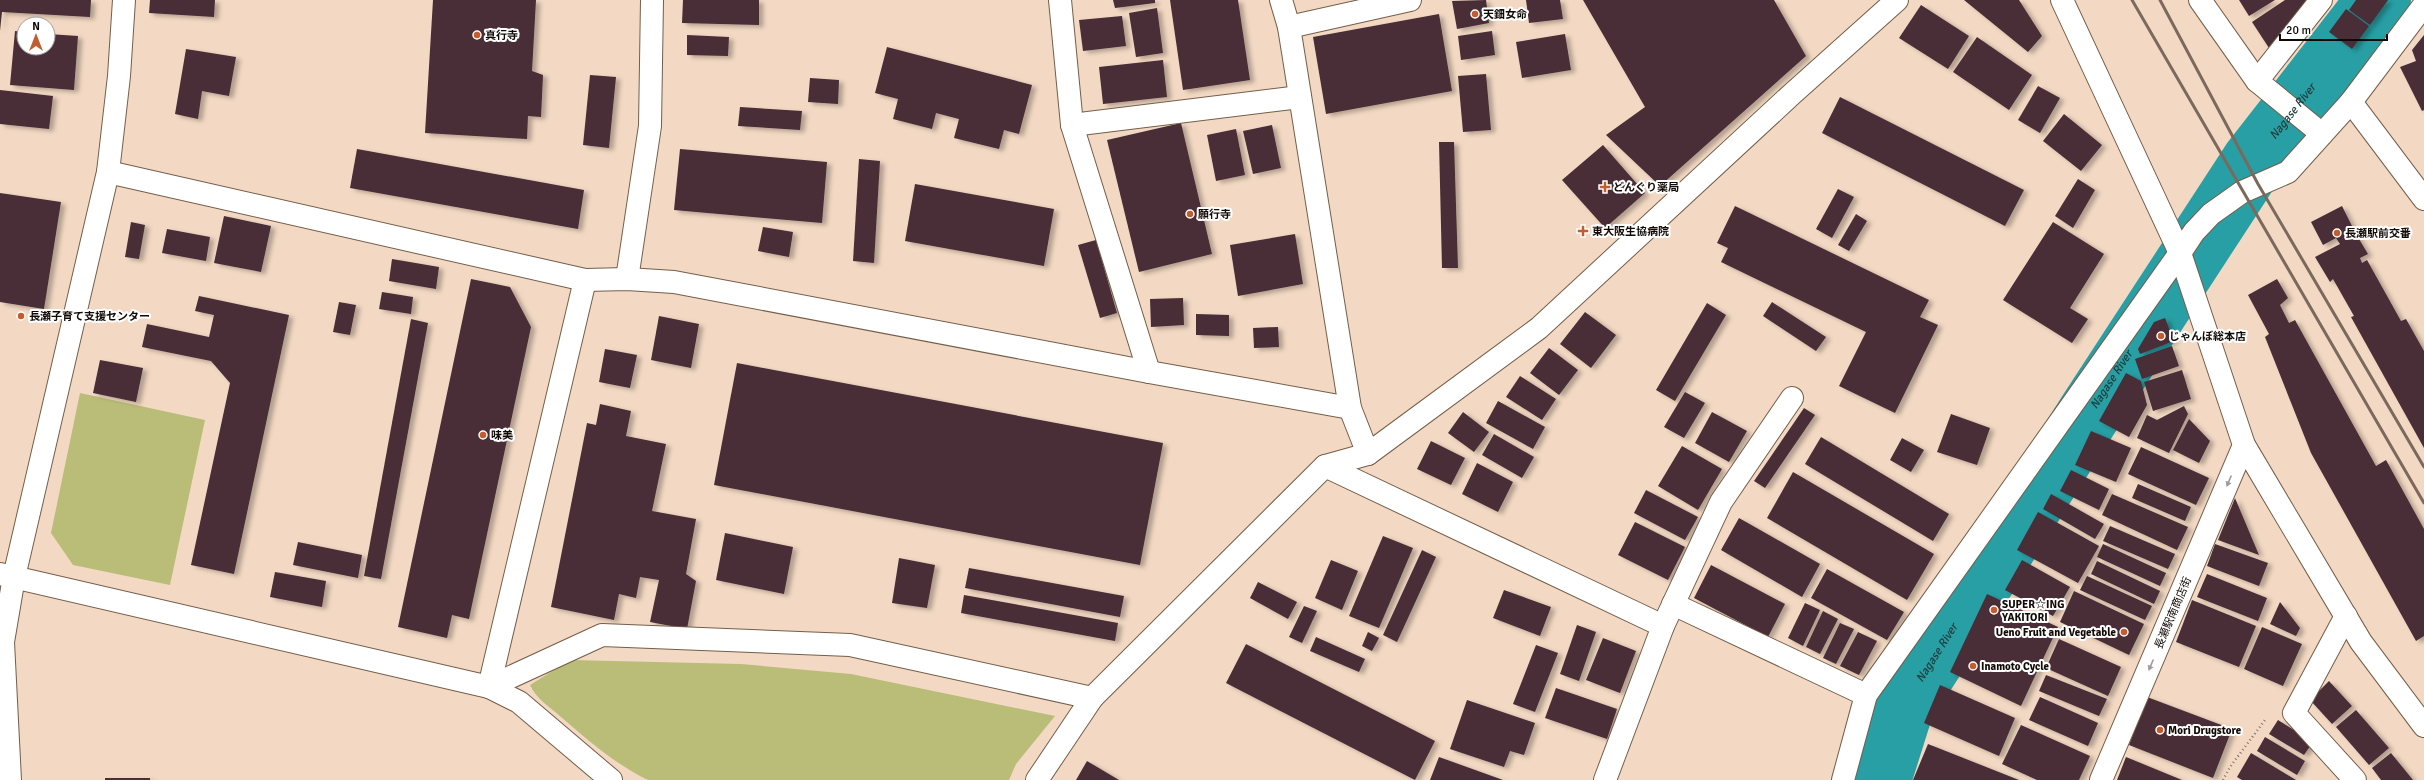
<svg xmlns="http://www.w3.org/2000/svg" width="2424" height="780" font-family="Signika,'Noto Sans JP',sans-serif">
	<defs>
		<filter id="shadow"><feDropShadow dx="4.5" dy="2.5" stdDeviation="2" flood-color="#0004"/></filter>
	</defs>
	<rect width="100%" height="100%" fill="#f3d9c3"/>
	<g fill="#b9bd77">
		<polygon points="80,393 205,420 170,585 73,565 51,533"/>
		<path d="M 570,660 L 741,664 L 851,674 L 1055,716 L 1016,764 L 1009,780 L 648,780 C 615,764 589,741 561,717 C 549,706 537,700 530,685 Z"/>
	</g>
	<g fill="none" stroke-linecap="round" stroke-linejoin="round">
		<path stroke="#279fa4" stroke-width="64" id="s1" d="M 1879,780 L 1902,707 L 2092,409 L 2253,162 L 2379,0"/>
	</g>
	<g fill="#482d37" filter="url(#shadow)">
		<polygon points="0,0 91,0 90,17 2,12 0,31"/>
		<polygon points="150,0 215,0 214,17 149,13"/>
		<polygon points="433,0 536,0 532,71 543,75 541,117 528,116 527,139 425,133"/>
		<polygon points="683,0 759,0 759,25 682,23"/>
		<polygon points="1113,0 1155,0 1155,3 1115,8"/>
		<polygon points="1170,0 1238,0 1250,80 1183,90"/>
		<polygon points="1486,0 1489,23 1457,29 1452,1"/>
		<polygon points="1526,0 1560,0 1563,19 1529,23"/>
		<polygon points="1583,0 1774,0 1806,56 1660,186 1606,135 1645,107"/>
		<polygon points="1964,0 2019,0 2042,36 2028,52"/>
		<polygon points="2239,0 2275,0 2249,16"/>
		<polygon points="2285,0 2312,0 2269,48 2252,22"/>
		<polygon points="2356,0 2388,0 2370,25 2349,10"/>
		<polygon points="1921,5 1969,36 1948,69 1899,38"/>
		<polygon points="1157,8 1163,53 1136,57 1129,13"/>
		<polygon points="2346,9 2369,26 2352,49 2329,32"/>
		<polygon points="1439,14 1452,91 1326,114 1313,37"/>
		<polygon points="1122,16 1126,46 1083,51 1079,20"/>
		<polygon points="15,31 24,32 24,48 48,48 48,34 78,36 74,90 10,85"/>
		<polygon points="1492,31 1495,55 1461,60 1458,36"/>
		<polygon points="1565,34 1571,70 1522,78 1516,42"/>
		<polygon points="687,35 729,37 728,56 687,55"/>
		<polygon points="2424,35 2424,110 2422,111 2400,67 2416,61 2412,50"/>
		<polygon points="1977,37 2032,75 2009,110 1953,72"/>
		<polygon points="887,47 1032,85 1019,134 1004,130 999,149 954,138 959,119 936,113 932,129 893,119 898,99 875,93"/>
		<polygon points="186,49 236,57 229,96 202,91 198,119 175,114"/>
		<polygon points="1163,60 1167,97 1103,104 1099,67"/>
		<polygon points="1486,74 1491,130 1463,132 1458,76"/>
		<polygon points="590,75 616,77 609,148 583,145"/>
		<polygon points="810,78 839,80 838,104 808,102"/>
		<polygon points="2038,86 2060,98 2040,133 2018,120"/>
		<polygon points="0,90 53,96 49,129 0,124"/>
		<polygon points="1840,97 2024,190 2005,226 1822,133"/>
		<polygon points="740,107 802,111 800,130 738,126"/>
		<polygon points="2064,114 2102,145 2081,171 2043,141"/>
		<polygon points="1181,123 1212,254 1139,272 1107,140"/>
		<polygon points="1272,125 1281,168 1253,174 1243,131"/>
		<polygon points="1236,129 1245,175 1216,181 1207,135"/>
		<polygon points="1439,142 1454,142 1458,268 1442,268"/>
		<polygon points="1603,145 1645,193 1605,228 1562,180"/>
		<polygon points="357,149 584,190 578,229 350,188"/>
		<polygon points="680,149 827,162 822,223 674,210"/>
		<polygon points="859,159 880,161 874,263 853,261"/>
		<polygon points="2078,179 2095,190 2073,228 2055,216"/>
		<polygon points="915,184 1054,209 1044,266 905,241"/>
		<polygon points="1838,189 1854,197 1832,238 1816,229"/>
		<polygon points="0,193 61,202 44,309 0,302"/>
		<polygon points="1735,206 1929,300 1920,317 1938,325 1895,413 1839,386 1866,332 1721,262 1728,248 1717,243"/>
		<polygon points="2342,206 2353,228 2346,232 2349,238 2356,234 2368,254 2360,258 2362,263 2367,260 2401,321 2406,319 2424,351 2424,448 2351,317 2354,316 2333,279 2330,282 2315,257 2340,244 2336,238 2323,245 2311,222"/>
		<polygon points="1856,214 1867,221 1849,251 1838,245"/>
		<polygon points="224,216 271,226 261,272 214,263"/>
		<polygon points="131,222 145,225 139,259 125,257"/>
		<polygon points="2053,222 2104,254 2070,308 2088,319 2072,343 2003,300"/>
		<polygon points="763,227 793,232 789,257 758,251"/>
		<polygon points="167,229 210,237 206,261 162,253"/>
		<polygon points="1295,234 1303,284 1238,296 1230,245"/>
		<polygon points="1096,240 1117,313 1100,318 1078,245"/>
		<polygon points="392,259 439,267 436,289 389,281"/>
		<polygon points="471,279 510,287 531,327 469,619 452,615 447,638 398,627"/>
		<polygon points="2277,279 2288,298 2280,305 2289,323 2295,320 2376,466 2386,460 2424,529 2424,636 2416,641 2311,453 2265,337 2269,334 2248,295"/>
		<polygon points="382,292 413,297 411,314 379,309"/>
		<polygon points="199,296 289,315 234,574 191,565 230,383 211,361 142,347 147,324 209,337 214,315 195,311"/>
		<polygon points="1183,298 1184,325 1151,327 1150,299"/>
		<polygon points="339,302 356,305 350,335 333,332"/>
		<polygon points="1772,302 1826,337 1816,351 1763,316"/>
		<polygon points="1707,303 1726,315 1675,401 1656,390"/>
		<polygon points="1585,312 1616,335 1591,368 1560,344"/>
		<polygon points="1196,314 1229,315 1229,336 1196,335"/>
		<polygon points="659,316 699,324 691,368 651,360"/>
		<polygon points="2165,318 2174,341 2140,354 2138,349 2154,322"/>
		<polygon points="411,319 428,323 381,579 364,576"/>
		<polygon points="1278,327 1279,347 1254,348 1253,328"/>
		<polygon points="2172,346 2179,366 2142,379 2135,359"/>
		<polygon points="1549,348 1578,370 1559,395 1530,373"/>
		<polygon points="605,349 637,355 630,388 599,382"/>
		<polygon points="100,360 143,368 136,402 93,393"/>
		<polygon points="737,363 1163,443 1140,565 714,485"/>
		<polygon points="2182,370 2191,399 2153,411 2144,382"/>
		<polygon points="2126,373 2141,381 2147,405 2129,437 2099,421"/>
		<polygon points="1520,376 1556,399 1542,420 1506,397"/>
		<polygon points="1685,392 1705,403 1684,438 1664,427"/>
		<polygon points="1498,401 1545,427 1533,449 1486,423"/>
		<polygon points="600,404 631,411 626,436 666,444 652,511 696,519 686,574 696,581 687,629 650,622 659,580 640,577 636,598 619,594 614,620 551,607 587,423 596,425"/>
		<polygon points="2184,406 2188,414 2169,453 2137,438 2147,415 2157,420"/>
		<polygon points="1804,408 1815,415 1765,488 1754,481"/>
		<polygon points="1463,412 1489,432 1474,452 1448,433"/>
		<polygon points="1712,412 1747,431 1729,462 1695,443"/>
		<polygon points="1951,414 1990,428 1977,465 1937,452"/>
		<polygon points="2189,419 2210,441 2199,463 2173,450"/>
		<polygon points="2091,431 2131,448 2116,482 2075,465"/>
		<polygon points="1494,434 1534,457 1522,478 1482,455"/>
		<polygon points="1821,437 1949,514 1933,541 1805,464"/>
		<polygon points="1902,438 1924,450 1911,472 1890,460"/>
		<polygon points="1431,441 1465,458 1451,485 1417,469"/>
		<polygon points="1682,446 1722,469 1698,510 1658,486"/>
		<polygon points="2141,447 2209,478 2196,505 2128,474"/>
		<polygon points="1477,463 1513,482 1498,512 1462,494"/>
		<polygon points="2071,470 2109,489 2099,510 2060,491"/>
		<polygon points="1793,472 1934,554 1907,600 1767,518"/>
		<polygon points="2138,484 2191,507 2185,521 2132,498"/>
		<polygon points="1646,490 1698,517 1685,540 1634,513"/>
		<polygon points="2051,494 2104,524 2095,539 2043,509"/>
		<polygon points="2112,494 2188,527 2177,550 2102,515"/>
		<polygon points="2235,498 2259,555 2218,540"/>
		<polygon points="2038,512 2099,546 2078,583 2017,550"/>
		<polygon points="1739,518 1820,564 1802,597 1721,550"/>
		<polygon points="1635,522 1685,547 1668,580 1618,555"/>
		<polygon points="2110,526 2175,554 2168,569 2103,541"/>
		<polygon points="725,533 793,547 784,594 716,580"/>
		<polygon points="1383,536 1413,548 1379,628 1349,616"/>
		<polygon points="298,542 362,555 358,578 293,565"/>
		<polygon points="2103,544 2166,573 2160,586 2097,557"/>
		<polygon points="2215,544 2268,563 2259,586 2207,566"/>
		<polygon points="1422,550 1436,557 1397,642 1383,635"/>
		<polygon points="899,558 935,565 927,608 892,603"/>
		<polygon points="1331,560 1358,571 1342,610 1315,598"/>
		<polygon points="2022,560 2070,587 2053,616 2005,590"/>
		<polygon points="2097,561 2160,591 2154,604 2091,574"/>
		<polygon points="1711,565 1785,604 1768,637 1694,598"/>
		<polygon points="969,568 1124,596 1120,617 965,588"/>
		<polygon points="1827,569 1904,612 1887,640 1811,598"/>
		<polygon points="275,572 326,581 322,607 270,597"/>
		<polygon points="2207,574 2267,598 2258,621 2197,597"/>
		<polygon points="2087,576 2152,606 2145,620 2080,590"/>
		<polygon points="1258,582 1297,602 1288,619 1250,598"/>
		<polygon points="1504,590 1551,607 1540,636 1493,618"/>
		<polygon points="2074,591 2144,624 2129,655 2060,622"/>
		<polygon points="1987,594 2058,627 2021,706 1950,672"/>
		<polygon points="964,595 1118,623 1115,641 961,613"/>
		<polygon points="2192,600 2256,626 2239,667 2176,642"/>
		<polygon points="2280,602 2300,628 2296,636 2270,624"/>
		<polygon points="1805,603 1820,610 1803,646 1788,638"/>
		<polygon points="1304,606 1317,611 1302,643 1289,637"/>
		<polygon points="1823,611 1838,619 1820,654 1806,647"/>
		<polygon points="1840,623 1854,629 1836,664 1823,658"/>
		<polygon points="1577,625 1596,632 1579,681 1560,674"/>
		<polygon points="2262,627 2302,644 2283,686 2244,669"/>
		<polygon points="1368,632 1379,638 1372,651 1362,646"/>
		<polygon points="1858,632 1877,641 1859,675 1840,666"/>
		<polygon points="1316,637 1365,659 1359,672 1310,651"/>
		<polygon points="1603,638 1636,651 1620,693 1586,680"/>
		<polygon points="2059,639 2121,667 2108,696 2046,668"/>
		<polygon points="1246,644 1435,741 1415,780 1226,683"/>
		<polygon points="1536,645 1558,653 1535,712 1513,704"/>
		<polygon points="2046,675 2107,699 2099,716 2039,691"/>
		<polygon points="2329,681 2352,706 2332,724 2310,700"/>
		<polygon points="1940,685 2015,718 1999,756 1924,723"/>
		<polygon points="1556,688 1617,709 1607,739 1545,718"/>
		<polygon points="2040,697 2098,723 2088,746 2029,720"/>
		<polygon points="2147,697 2232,729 2213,778 2129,745"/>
		<polygon points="1467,700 1535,723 1524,755 1510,751 1504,767 1450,749"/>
		<polygon points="2356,710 2389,748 2369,765 2336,727"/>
		<polygon points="2278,720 2313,742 2304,755 2269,734"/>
		<polygon points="2021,725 2090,756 2079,780 2037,780 2002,764"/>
		<polygon points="2265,737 2305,761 2297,775 2257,751"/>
		<polygon points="1928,744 2019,780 1913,780"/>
		<polygon points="2251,753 2296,780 2242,780 2237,777"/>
		<polygon points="2391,753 2413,780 2381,780 2372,768"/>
		<polygon points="1439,757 1503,780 1430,780"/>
		<polygon points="2126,757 2182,780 2117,780"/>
		<polygon points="1087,761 1119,780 1076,780"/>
		<rect x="105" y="778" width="45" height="2"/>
	</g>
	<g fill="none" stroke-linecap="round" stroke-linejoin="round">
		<defs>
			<g id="street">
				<polyline points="1060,0 1072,125 1149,372"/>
				<polyline points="1281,0 1289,27 1350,408 1368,454"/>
				<polyline points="2200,0 2257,81 2322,134"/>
				<polyline points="1289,27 1410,0"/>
				<polyline points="2257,81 2321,0"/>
				<polyline points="2351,102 2424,199"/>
				<polyline points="1072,125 1300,97"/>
				<polyline points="108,172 585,280 627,279 674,282 1149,372 1350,408"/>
				<polyline points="627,279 650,126 652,0"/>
				<polyline points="1325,466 1663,626"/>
				<polyline points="0,574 489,687 519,702 611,780"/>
				<polyline points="1673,604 1866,695"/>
				<polyline points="2346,616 2294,713 2355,780"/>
				<polyline points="489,687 602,635 850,645 1092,698"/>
				<polyline points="489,687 585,280"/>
				<polyline points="10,780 3,642 14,577 108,172 119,76 124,0"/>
				<polyline points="1037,780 1092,698 1325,466 1368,454 1539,328 1792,94 1897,0"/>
				<polyline points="1605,780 1663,626 1721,502 1792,398"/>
				<polyline points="1843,780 1866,695 2180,253"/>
				<polyline points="2101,780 2244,445"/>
			</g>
			<g id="secondary">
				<polyline points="2062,0 2180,253 2244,445 2361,642 2424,726"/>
				<polyline points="2180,253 2194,232 2211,214 2242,192 2288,172 2351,102 2424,5"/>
			</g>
		</defs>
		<use href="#street" stroke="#745e4a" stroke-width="24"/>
		<use href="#secondary" stroke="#745e4a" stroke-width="24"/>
		<polyline stroke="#847365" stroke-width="2.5" stroke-dasharray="1 3" stroke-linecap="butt" points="2223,780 2230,767 2265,720"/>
		<use href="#street" stroke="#fff" stroke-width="22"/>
		<use href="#secondary" stroke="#fff" stroke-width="22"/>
		<g stroke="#7a695c" stroke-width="3">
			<polyline points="2132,0 2424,503"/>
			<polyline points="2160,0 2258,184 2424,467"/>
		</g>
	</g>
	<defs><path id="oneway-solid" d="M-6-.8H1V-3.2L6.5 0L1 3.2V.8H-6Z"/></defs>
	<g fill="#a09d9b">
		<use href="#oneway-solid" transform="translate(2229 481) rotate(113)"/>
		<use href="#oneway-solid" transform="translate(2151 665) rotate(113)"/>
	</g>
	<g fill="#c35d2f" stroke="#fff" stroke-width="1.5">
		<circle cx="1475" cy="14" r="4"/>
		<circle cx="477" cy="35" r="4"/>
		<path d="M1603 181h4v4h4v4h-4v4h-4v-4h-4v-4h4z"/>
		<circle cx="1190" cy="214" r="4"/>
		<path d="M1581 225h4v4h4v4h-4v4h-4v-4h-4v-4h4z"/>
		<circle cx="2337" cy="233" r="4"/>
		<circle cx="21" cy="316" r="4"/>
		<circle cx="2161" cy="336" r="4"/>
		<circle cx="483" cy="435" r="4"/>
		<circle cx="1994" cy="610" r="4"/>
		<circle cx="2124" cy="632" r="4"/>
		<circle cx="1973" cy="666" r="4"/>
		<circle cx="2160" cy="730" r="4"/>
	</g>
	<g text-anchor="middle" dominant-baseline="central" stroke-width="4" stroke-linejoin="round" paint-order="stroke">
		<g font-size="11" font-weight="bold" fill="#110904" stroke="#fff" text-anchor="start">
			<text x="1483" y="14">天鈿女命</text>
			<text x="485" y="35">真行寺</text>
			<text x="1613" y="187">どんぐり薬局</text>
			<text x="1198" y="214">願行寺</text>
			<text x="1592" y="231">東大阪生協病院</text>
			<text x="2345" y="233">長瀬駅前交番</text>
			<text x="29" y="316">長瀬子育て支援センター</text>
			<text x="2169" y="336">じゃんぼ総本店</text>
			<text x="491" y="435">味美</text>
			<text x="2002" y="604">SUPER☆ING<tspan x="2002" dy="13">YAKITORI</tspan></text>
			<text x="2116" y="632" text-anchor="end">Ueno Fruit and Vegetable</text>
			<text x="1981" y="666">Inamoto Cycle</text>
			<text x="2168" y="730">Mori Drugstore</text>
		</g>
		<g font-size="11" fill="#110904" stroke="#fff">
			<text transform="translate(2173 613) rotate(-67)">長瀬駅南商店街</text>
		</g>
		<g font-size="12" font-style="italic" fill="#233c3d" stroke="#fff">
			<text stroke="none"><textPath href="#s1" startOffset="789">Nagase River</textPath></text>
			<text stroke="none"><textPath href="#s1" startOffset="465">Nagase River</textPath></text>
			<text stroke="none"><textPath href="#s1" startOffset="141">Nagase River</textPath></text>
		</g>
	</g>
	<g transform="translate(36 36)"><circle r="19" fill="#ffffff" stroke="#a09d9b"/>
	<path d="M0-3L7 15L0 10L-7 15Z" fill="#c35d2f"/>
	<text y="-6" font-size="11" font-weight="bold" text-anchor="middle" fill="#110904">N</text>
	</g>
	<path d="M2280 34v6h107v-6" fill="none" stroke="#110904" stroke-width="2"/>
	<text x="2286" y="34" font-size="12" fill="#110904" stroke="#ffffff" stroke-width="3" paint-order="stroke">20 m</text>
</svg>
